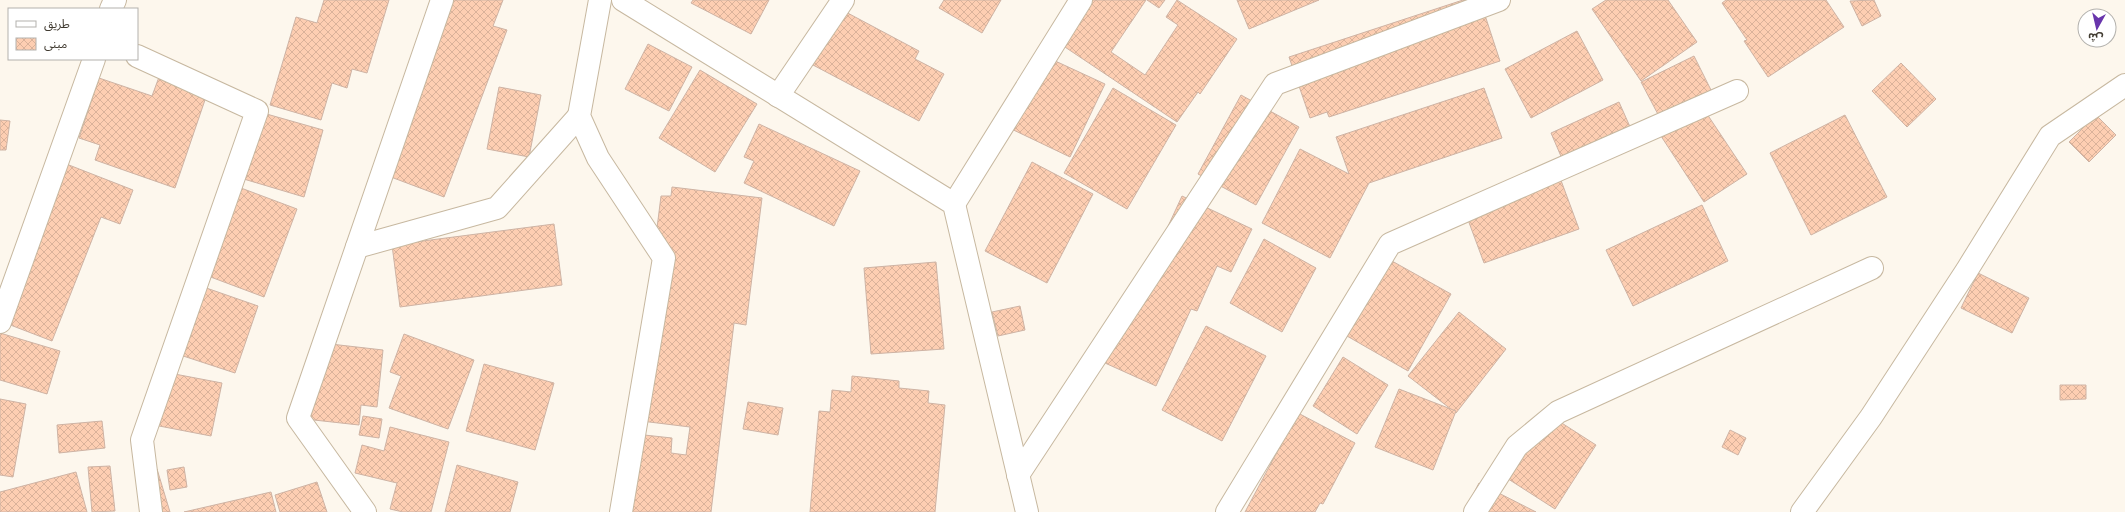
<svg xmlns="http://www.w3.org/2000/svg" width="2125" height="512" font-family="'Fira Sans','Noto Sans Arabic',sans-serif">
	<defs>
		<pattern id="building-cross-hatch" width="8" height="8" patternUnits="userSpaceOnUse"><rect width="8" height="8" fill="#fdceb2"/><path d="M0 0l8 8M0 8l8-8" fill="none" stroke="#dab29a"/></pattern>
	</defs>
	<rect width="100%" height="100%" fill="#fdf7ed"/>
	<g fill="url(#building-cross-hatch)" stroke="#ceb3a4">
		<polygon points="324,0 389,0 367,73 352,69 347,88 332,83 321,120 270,105 296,17 317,23"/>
		<polygon points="440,0 503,0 493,26 507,30 444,197 375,171"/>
		<polygon points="693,0 769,0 751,34 691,3"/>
		<polygon points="944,0 1001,0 982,33 939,8"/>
		<polygon points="1071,0 1146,0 1111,52 1145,75 1178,25 1166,17 1177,0 1237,39 1200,94 1198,92 1177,122 1047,35"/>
		<polygon points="1147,0 1165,0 1159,8"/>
		<polygon points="1237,0 1319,0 1249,29"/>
		<polygon points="1463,0 1480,0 1500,61 1329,117 1327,112 1310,118 1289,57"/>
		<polygon points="1606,0 1668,0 1697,42 1641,81 1592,9"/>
		<polygon points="1726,0 1826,0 1844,27 1768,77 1744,41 1747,40 1722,3"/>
		<polygon points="1874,0 1881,16 1862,26 1850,1"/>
		<polygon points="842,10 919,51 915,59 944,74 919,121 813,65"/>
		<polygon points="1577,31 1603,80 1531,118 1505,69"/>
		<polygon points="648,44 692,67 669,111 625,89"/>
		<polygon points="1038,53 1105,84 1070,157 1003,125"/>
		<polygon points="1694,56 1714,96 1662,122 1641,82"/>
		<polygon points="1901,63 1936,99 1907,127 1872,91"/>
		<polygon points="700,70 757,104 715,172 659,138"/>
		<polygon points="159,77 207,94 175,188 95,160 100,145 79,138 99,78 152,96"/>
		<polygon points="499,87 541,95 529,157 487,149"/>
		<polygon points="1113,88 1176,125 1127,209 1064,173"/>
		<polygon points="1484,88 1502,138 1369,183 1330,258 1262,223 1300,149 1349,174 1336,137"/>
		<polygon points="1241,95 1299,127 1256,205 1198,174"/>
		<polygon points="1619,102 1635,138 1566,168 1551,133"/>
		<polygon points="1701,105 1747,174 1704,202 1659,133"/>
		<polygon points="256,111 323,130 304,197 237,177"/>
		<polygon points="1845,115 1887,197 1811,235 1770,153"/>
		<polygon points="2096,115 2116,135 2089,162 2069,142"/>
		<polygon points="0,120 10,121 6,150 0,150"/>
		<polygon points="759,124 860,171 834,226 744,183 754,161 744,157"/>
		<polygon points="51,158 133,190 120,224 101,217 52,341 0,321 0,289"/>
		<polygon points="1032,162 1093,194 1047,283 985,251"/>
		<polygon points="1559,175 1579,229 1484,263 1464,209"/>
		<polygon points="225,182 297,209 264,297 192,270"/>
		<polygon points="672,187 762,198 746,325 734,323 711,512 625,512 635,434 672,438 671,453 686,455 690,427 633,420 661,196 671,196"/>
		<polygon points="1182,196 1252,229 1231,272 1217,266 1197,311 1191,309 1156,386 1105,363"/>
		<polygon points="1702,205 1728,261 1633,306 1606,250"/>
		<polygon points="554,224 562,285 400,307 392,245"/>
		<polygon points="1264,239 1316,268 1282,332 1230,303"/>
		<polygon points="1383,256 1451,294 1408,371 1340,332"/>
		<polygon points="936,262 944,349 871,354 864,268"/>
		<polygon points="1978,273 2029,298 2012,333 1961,308"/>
		<polygon points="192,283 258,306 235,373 168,351"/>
		<polygon points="1020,306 1025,330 998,336 992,312"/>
		<polygon points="1459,312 1506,349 1456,413 1408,376"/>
		<polygon points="1206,326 1266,356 1222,441 1162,410"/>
		<polygon points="0,333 60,351 47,394 0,380"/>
		<polygon points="404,334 474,360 448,429 389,408 401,376 390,372"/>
		<polygon points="313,342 383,350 377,407 361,405 359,425 305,419"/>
		<polygon points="1343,357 1388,385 1357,434 1313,406"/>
		<polygon points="484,364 554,383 535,450 466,431"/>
		<polygon points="164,372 222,383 211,436 154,425"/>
		<polygon points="852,376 899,381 899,388 929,391 928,403 945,405 935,512 810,512 819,411 830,412 832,390 851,392"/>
		<polygon points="2060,385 2086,385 2086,399 2060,400"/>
		<polygon points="1399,389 1456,411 1433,470 1375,447"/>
		<polygon points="0,399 26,404 13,477 0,475"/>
		<polygon points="748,402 783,408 778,435 743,429"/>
		<polygon points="1543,411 1596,445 1555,509 1502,475"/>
		<polygon points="1298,413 1355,443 1323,504 1320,503 1315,512 1245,512"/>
		<polygon points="363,416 382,419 379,438 359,435"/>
		<polygon points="102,421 105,448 59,453 57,425"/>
		<polygon points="390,427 449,442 431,512 403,512 390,509 397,483 355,473 362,445 384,451"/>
		<polygon points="1730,430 1746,438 1738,455 1722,447"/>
		<polygon points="457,465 518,482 510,512 445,512"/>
		<polygon points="110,466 115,511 92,512 88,467"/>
		<polygon points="184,467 187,487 170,490 167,470"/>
		<polygon points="157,469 170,512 149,512"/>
		<polygon points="76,472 87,512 0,512 0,492"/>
		<polygon points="317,482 327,512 280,512 275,495"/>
		<polygon points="1479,483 1536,512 1464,512"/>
		<polygon points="271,492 276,512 184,512"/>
	</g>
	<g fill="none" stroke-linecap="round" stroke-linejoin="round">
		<defs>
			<g id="minor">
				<polyline points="600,0 579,116 598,158 664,258 621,512"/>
				<polyline points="623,0 954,204 1027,512"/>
				<polyline points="111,9 115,0"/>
				<polyline points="137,56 257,111 142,440 151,512"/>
				<polyline points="778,96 843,0"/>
				<polyline points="954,204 1081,0"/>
				<polyline points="357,247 497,208 579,116"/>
				<polyline points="0,322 94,59"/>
				<polyline points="1018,475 1275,84 1499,0"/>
				<polyline points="365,512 298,418 442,0"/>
				<polyline points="1227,512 1390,244 1737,91"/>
				<polyline points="1475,512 1517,446 1558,412 1872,268"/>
				<polyline points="1802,512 1871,417 1967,270 2050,136 2125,85"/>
			</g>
		</defs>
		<use href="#minor" stroke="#c7b8a0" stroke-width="24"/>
		<use href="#minor" stroke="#fff" stroke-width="22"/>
	</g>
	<rect x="8" y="8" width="130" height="52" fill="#ffffff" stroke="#b3b1ad"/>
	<rect x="16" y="21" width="20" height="6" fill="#ffffff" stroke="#b3b1ad"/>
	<text x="44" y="28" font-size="12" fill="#413b31">طريق</text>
	<rect x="16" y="38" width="20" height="12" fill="url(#building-cross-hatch)" stroke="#b3b1ad"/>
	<text x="44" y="48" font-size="12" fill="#413b31">مبنى</text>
	<g transform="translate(2097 28) rotate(188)"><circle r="19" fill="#ffffff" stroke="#b3b1ad"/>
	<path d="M0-3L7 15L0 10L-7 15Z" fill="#6835ac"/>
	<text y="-6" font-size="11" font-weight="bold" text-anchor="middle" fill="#413b31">ش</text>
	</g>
</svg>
